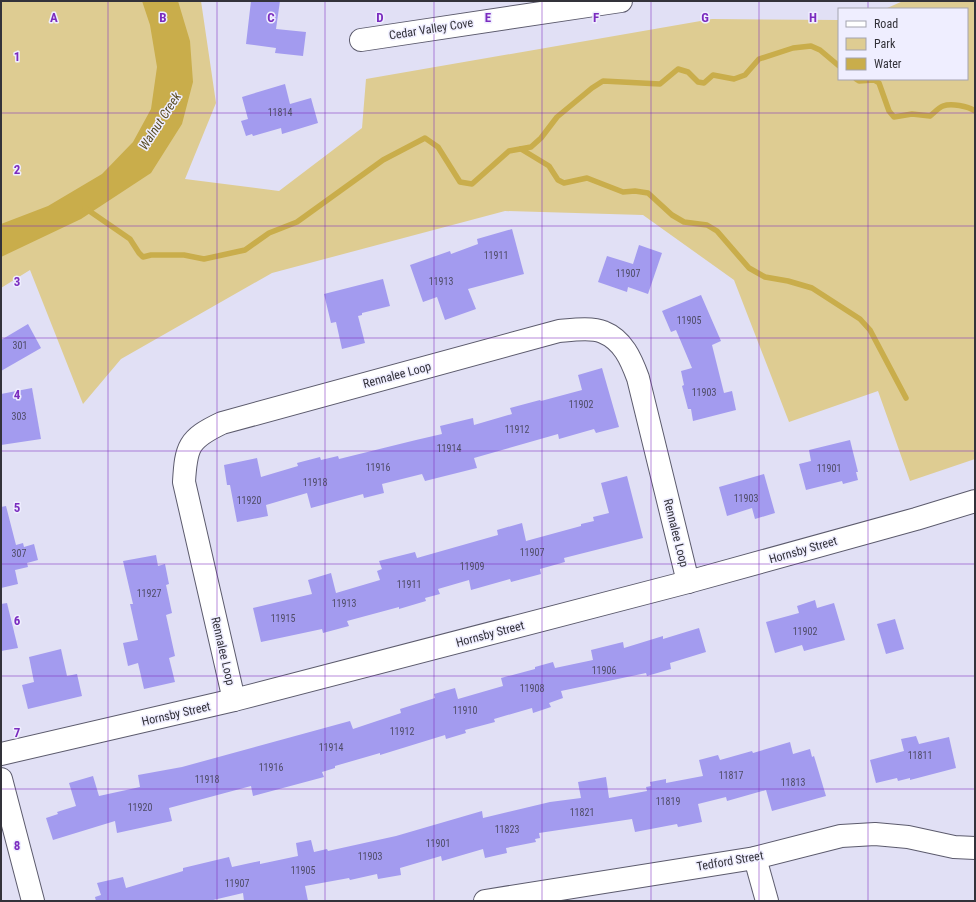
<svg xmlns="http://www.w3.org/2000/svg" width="976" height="902" font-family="'Roboto Condensed',sans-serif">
	<rect width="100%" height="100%" fill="#e1e0f5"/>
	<polygon fill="#decc92" points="1,1 201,1 216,103 185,179 279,191 362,128 366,79 712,19 839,20 839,79 967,79 967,9 885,9 903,1 975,1 975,459 910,481 878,391 789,422 734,280 643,215 505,211 272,273 121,359 83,404 30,270 1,288"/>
	<polygon fill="#c9ad4b" points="142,1 178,1 190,41 193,82 182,124 151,173 81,219 1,257 1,224 48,206 102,174 133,142 151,109 157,67 150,25"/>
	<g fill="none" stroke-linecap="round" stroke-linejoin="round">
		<g stroke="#c9ad4b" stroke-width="5.5">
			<path d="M 856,79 L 859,81 L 874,80 L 879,83 L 889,111 L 894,117 L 912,114 L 930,116 C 934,113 938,108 943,106 C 951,103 968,106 975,111"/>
			<polyline points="521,149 549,166 558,180 564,183 587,178 623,192 635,191 648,193 672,215 684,222 707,225 717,231 749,268 765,277 788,281 812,288 860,319 870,330 906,398"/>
			<polyline points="85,208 130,239 139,253 143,257 151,255 184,255 204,259 245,250 269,233 297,222 383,160 425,138 438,147 460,182 472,184 509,151 531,147 541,138 557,117 592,88 603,81 660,84 678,69 688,72 698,82 704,83 713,75 734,79 745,75 759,59 793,48 811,46 820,50 839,66"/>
		</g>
	</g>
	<g fill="#a39bef">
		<polygon points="251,1 280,1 276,29 306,32 303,56 275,53 276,48 246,44"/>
		<polygon points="285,84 290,104 311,98 318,123 282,134 281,128 253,136 252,134 246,136 241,121 248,119 242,97"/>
		<polygon points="512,229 524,274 468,289 476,309 445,320 437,297 423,302 410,265 450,251 451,254 478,244 477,239"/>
		<polygon points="639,245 662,253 648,294 628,287 627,292 598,282 607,256 633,264"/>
		<polygon points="383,279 390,306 362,313 362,315 358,316 365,343 342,349 336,322 331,323 324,294"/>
		<polygon points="701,295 721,341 712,345 724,393 732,391 736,410 693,421 691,409 688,409 682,386 684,385 681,371 692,368 676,330 671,332 662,311"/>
		<polygon points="28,324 41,348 1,371 1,340"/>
		<polygon points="602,368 619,427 596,433 594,429 559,439 558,434 474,458 477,468 425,481 422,474 382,484 384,493 364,498 363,494 311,508 307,493 266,505 268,516 237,522 230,485 227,485 224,465 257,458 261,477 298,466 297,463 320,457 321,460 338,456 339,459 416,440 442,434 440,426 473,418 474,425 512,414 510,408 540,400 541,401 582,390 578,375"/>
		<polygon points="32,388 41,439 1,445 1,394"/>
		<polygon points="850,440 858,472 856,472 858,480 843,484 842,481 806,490 799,464 811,461 809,450"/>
		<polygon points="764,474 775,513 755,519 752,508 727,516 719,487"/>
		<polygon points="627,476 643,538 564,558 565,562 540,569 541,574 511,582 510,579 471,590 469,580 438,589 440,594 425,598 426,601 399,609 399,607 347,621 349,626 323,633 322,629 261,642 253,608 312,594 308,580 331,573 336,593 380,580 377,571 382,569 379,561 415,552 417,558 498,535 497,530 522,523 526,541 581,526 581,524 594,521 593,517 609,513 601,483"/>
		<polygon points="6,506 16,545 23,543 24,547 34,544 38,560 27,563 28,567 15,570 18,584 1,588 1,507"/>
		<polygon points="156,555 158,566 165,564 169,584 166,585 172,613 166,615 175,656 169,658 175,682 144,689 138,663 128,666 123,643 138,640 130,604 133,604 123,561"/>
		<polygon points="815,600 817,608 834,603 845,640 804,651 802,645 775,653 766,622 799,613 797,606"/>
		<polygon points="7,603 18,648 1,651 1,604"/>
		<polygon points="895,619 904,649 886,654 877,624"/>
		<polygon points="699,628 706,652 670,663 671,669 647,676 646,673 561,691 563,698 549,703 551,707 533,713 532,708 494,719 495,722 465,730 466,733 446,739 445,735 380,755 380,753 335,766 335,768 322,772 324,777 253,796 251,786 169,808 172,821 117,833 115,821 53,840 46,818 58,814 57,812 76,806 69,783 93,776 99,796 140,787 138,775 182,767 350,721 353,729 401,713 400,709 435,698 434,694 455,688 458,699 503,686 501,678 535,669 535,667 553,662 555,668 593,660 591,650 623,642 624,648 663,636 663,639"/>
		<polygon points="61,649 67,676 77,674 82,696 28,709 22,685 34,682 29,657"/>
		<polygon points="916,736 919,744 949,737 956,768 910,780 910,778 898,781 897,778 876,783 870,760 904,751 901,739"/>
		<polygon points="790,742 793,754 810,749 812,757 814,756 826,796 772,811 766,790 727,801 726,797 698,804 702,822 678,827 677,824 635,832 632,819 539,833 540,838 535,839 536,842 506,848 507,853 485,858 483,849 442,861 441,856 400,868 401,875 378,879 377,874 350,880 349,878 305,886 308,901 244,901 243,893 209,901 96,901 95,897 101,895 97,883 123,877 126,888 183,871 183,868 229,857 232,867 260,861 260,864 298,856 296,843 311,840 314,852 327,849 328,851 396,836 482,811 483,818 550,802 581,798 578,782 606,777 609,798 647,791 646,787 651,786 650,782 666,779 666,783 703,776 699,760 718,755 720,760 752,751 753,753"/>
	</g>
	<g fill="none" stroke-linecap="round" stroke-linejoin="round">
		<defs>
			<g id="minor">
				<polyline points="361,40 621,1"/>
				<path d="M 234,700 L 184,482 C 186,447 188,439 222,423 L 559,331 C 571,330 592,327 603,332 C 623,340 631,359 638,378 L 688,582"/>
				<polyline points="1,754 234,700 688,582 916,519 975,501"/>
				<polyline points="1,779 33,901"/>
				<polyline points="755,858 767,901"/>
				<polyline points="485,901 755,858 841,836 875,834 908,837 954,847 975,848"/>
			</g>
		</defs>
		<use href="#minor" stroke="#5c5b6d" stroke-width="24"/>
		<use href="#minor" stroke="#fff" stroke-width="22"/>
	</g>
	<path fill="none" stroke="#7b2cbf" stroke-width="1" stroke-opacity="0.55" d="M 108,1 L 108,901M 217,1 L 217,901M 325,1 L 325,901M 434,1 L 434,901M 542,1 L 542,901M 651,1 L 651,901M 759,1 L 759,901M 868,1 L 868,9M 868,79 L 868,901M 1,113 L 975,113M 1,226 L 975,226M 1,338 L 975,338M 1,451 L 975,451M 1,564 L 975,564M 1,676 L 975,676M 1,789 L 975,789"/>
	<g text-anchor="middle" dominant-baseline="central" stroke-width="3" stroke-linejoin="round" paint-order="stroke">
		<g font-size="10" fill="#4f4c67">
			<text x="280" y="112">11814</text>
			<text x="496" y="255">11911</text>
			<text x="628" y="273">11907</text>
			<text x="441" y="281">11913</text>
			<text x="689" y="320">11905</text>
			<text x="20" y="345">301</text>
			<text x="704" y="392">11903</text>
			<text x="581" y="404">11902</text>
			<text x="19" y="416">303</text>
			<text x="517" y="429">11912</text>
			<text x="449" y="448">11914</text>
			<text x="378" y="467">11916</text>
			<text x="829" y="468">11901</text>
			<text x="315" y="482">11918</text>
			<text x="746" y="498">11903</text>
			<text x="249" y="500">11920</text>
			<text x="532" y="552">11907</text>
			<text x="19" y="553">307</text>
			<text x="472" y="566">11909</text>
			<text x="409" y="584">11911</text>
			<text x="149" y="593">11927</text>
			<text x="344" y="603">11913</text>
			<text x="283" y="618">11915</text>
			<text x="805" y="631">11902</text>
			<text x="604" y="670">11906</text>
			<text x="532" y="688">11908</text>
			<text x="465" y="710">11910</text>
			<text x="402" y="731">11912</text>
			<text x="331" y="747">11914</text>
			<text x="920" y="755">11811</text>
			<text x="271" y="767">11916</text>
			<text x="731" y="775">11817</text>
			<text x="207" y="779">11918</text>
			<text x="793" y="782">11813</text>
			<text x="668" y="801">11819</text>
			<text x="140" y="807">11920</text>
			<text x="582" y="812">11821</text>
			<text x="507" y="829">11823</text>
			<text x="438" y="843">11901</text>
			<text x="370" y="856">11903</text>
			<text x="303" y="870">11905</text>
			<text x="237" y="883">11907</text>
		</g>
		<g font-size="12" fill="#33323a" stroke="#efeeff">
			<text transform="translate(431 29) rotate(-9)">Cedar Valley Cove</text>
			<text transform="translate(397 375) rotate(-15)">Rennalee Loop</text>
			<text transform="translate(676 533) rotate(76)">Rennalee Loop</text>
			<text transform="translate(803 550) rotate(-16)">Hornsby Street</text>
			<text transform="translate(490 634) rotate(-15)">Hornsby Street</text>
			<text transform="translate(223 651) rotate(77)">Rennalee Loop</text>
			<text transform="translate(176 714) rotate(-13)">Hornsby Street</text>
			<text transform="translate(730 861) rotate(-10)">Tedford Street</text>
		</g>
		<g font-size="13" font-style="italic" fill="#5a4e26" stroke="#efeeff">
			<text transform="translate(160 121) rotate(-57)">Walnut Creek</text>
		</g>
	</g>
	<g font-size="13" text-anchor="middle" font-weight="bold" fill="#7b2cbf" stroke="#efeeff" stroke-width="3" stroke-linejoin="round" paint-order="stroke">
		<text x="54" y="22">A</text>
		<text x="163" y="22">B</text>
		<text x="271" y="22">C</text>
		<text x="380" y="22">D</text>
		<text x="488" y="22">E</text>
		<text x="596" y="22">F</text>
		<text x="705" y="22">G</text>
		<text x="813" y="22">H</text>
		<text x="17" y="61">1</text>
		<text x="17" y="174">2</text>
		<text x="17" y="286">3</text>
		<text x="17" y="399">4</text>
		<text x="17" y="512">5</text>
		<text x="17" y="625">6</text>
		<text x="17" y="737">7</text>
		<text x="17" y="850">8</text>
	</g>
	<rect width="976" height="902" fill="none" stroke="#33323a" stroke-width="4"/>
	<rect x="838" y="8" width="130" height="72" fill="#efeeff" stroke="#a4a3b0"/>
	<rect x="846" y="21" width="20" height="6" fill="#ffffff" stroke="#a4a3b0"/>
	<text x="874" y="28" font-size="12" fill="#33323a">Road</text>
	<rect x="846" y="38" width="20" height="12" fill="#decc92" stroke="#a4a3b0"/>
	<text x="874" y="48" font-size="12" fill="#33323a">Park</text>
	<rect x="846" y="58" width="20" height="12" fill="#c9ad4b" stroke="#a4a3b0"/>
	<text x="874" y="68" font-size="12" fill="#33323a">Water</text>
</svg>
